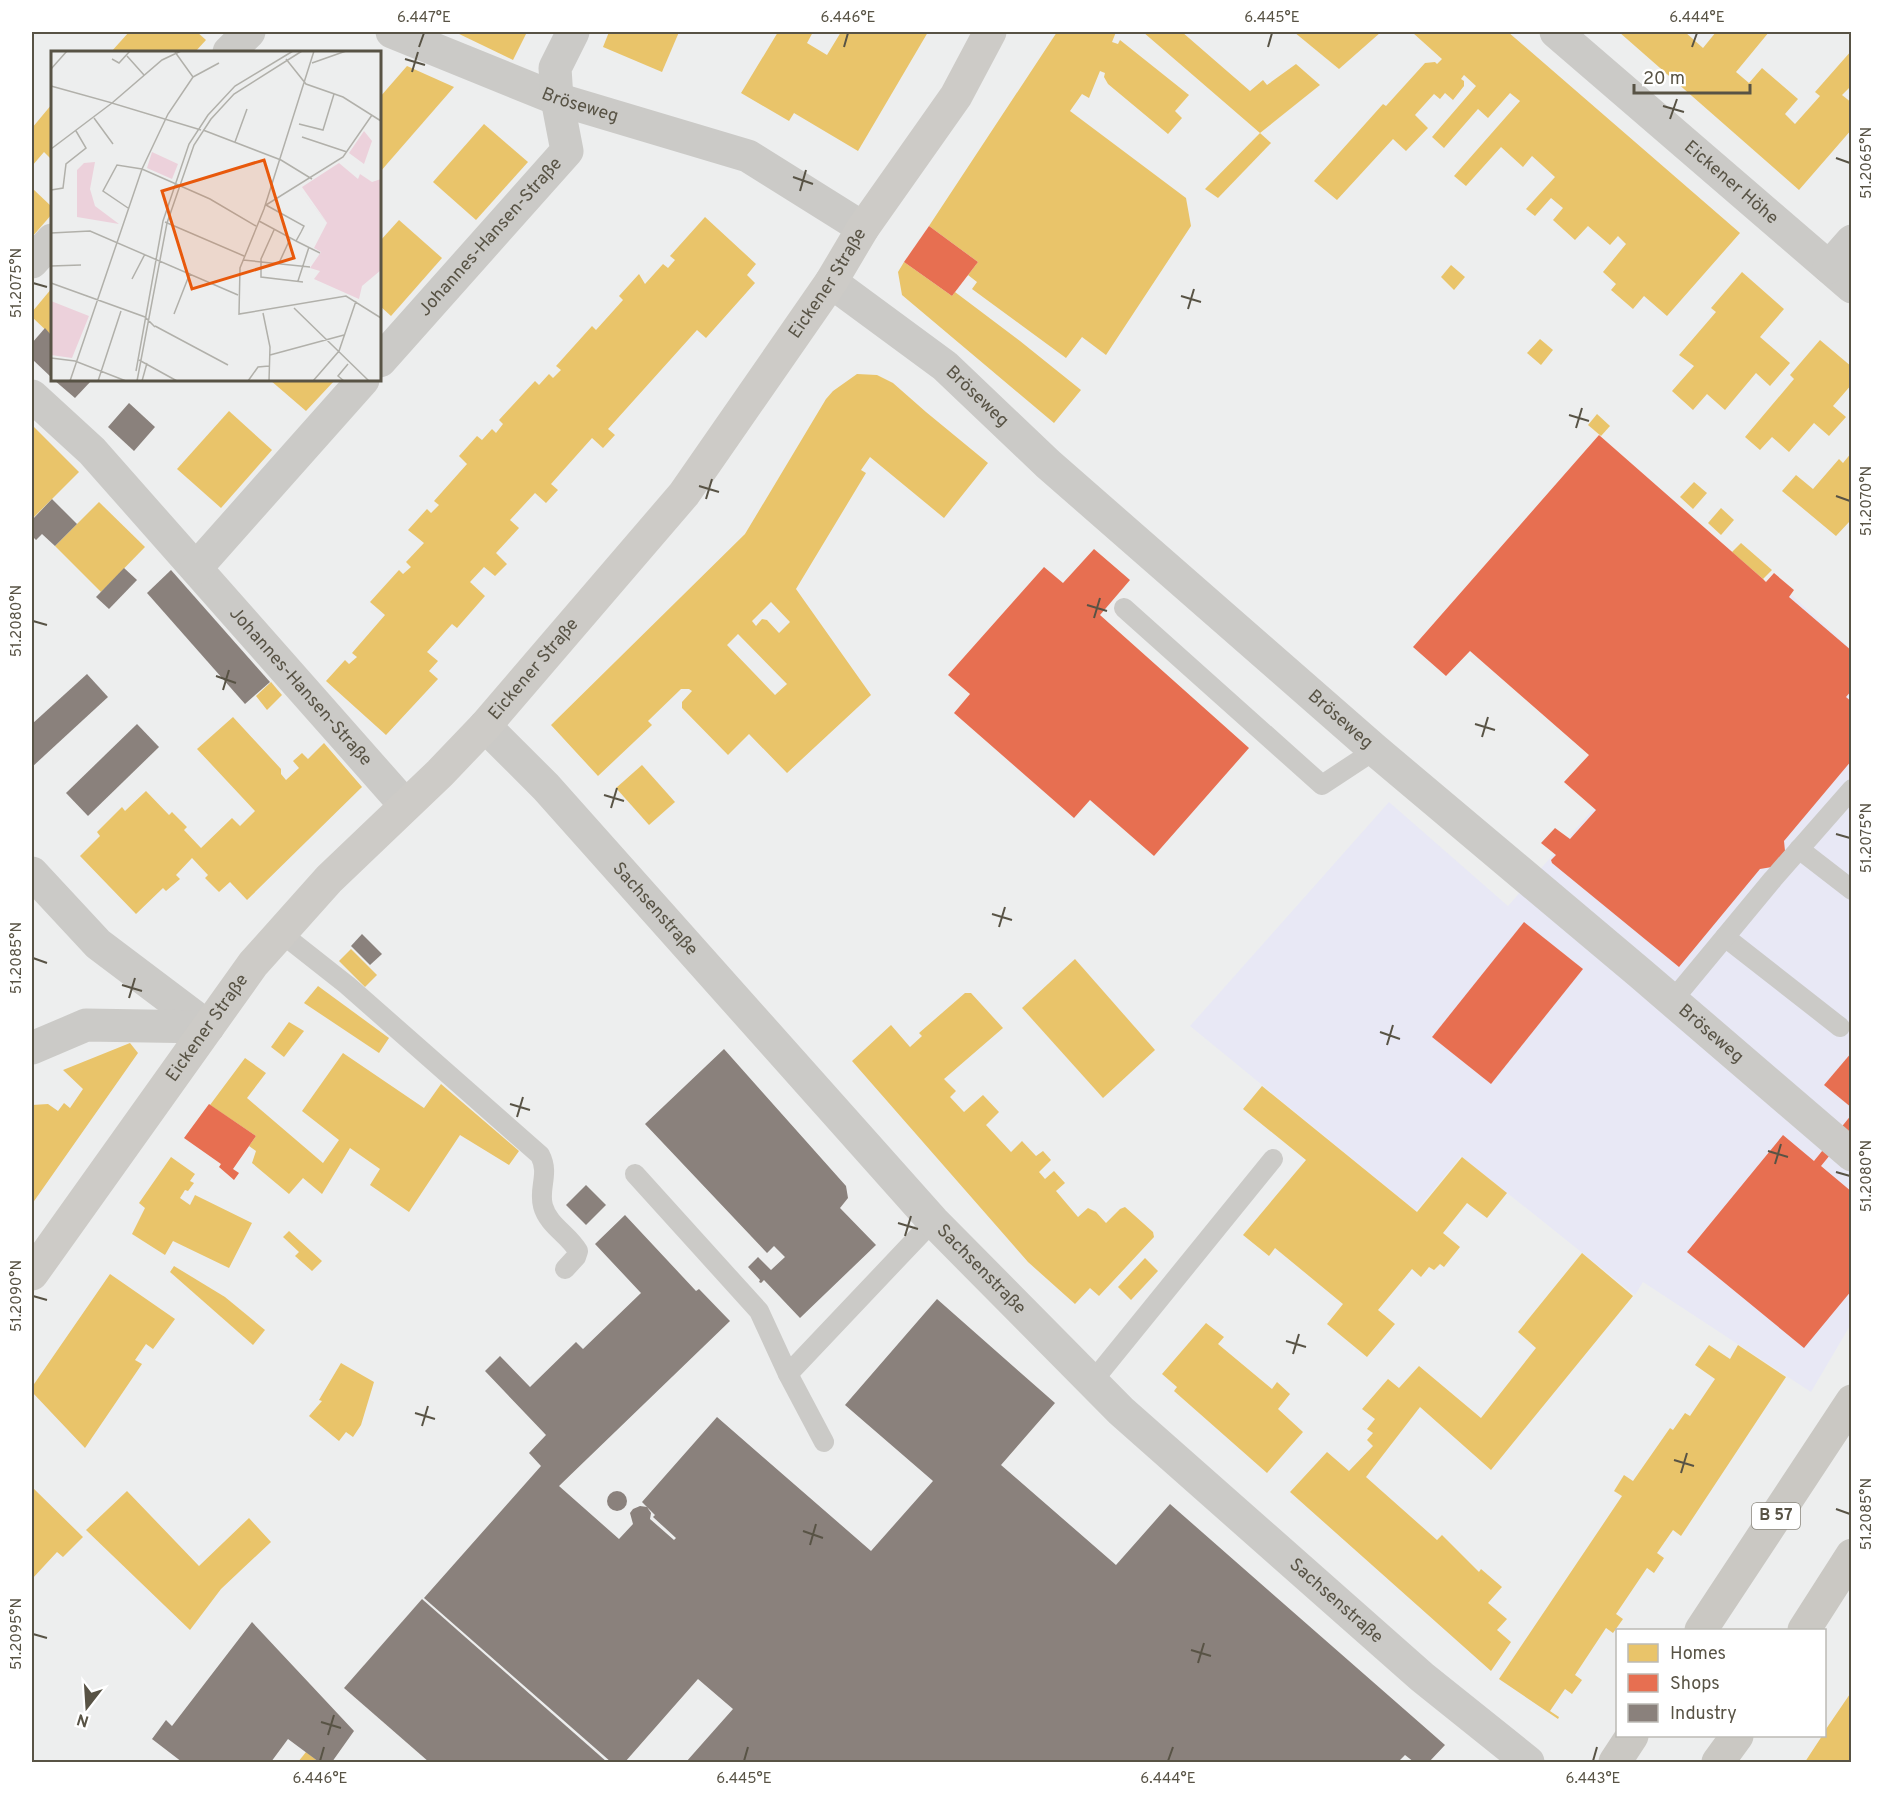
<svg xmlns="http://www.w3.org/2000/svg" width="1883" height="1794" font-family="Overpass,sans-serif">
	<rect width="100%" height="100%" fill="#edeeee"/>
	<polygon fill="#e8e8f5" points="1786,590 1851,649 1851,1324 1811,1392 1643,1282 1635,1295 1461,1156 1416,1211 1190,1026 1389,802 1508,906"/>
	<g fill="#e9c46a" fill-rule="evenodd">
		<polygon points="129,32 197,32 206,40 195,52 111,52"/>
		<polygon points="455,32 527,32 513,60"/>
		<polygon points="609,32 679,32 662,72 603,47"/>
		<polygon points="778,32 813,32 807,43 827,55 841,32 928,32 858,151 794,113 789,121 741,93"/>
		<polygon points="1057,32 1116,32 1112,42 1118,44 1120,40 1189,95 1175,111 1182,118 1168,134 1108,84 1104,77 1105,73 1100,71 1089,98 1082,94 1070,111 1186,198 1191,226 1106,355 1082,337 1066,358 972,289 977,282 968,275 978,262 929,226"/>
		<polygon points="1143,32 1182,32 1250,91 1263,80 1267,85 1296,64 1320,85 1260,133"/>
		<polygon points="1294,32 1381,32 1339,69"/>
		<polygon points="1414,32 1508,32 1740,233 1667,316 1644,296 1633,309 1611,290 1616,284 1603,272 1626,244 1618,236 1610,245 1588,226 1575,240 1553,220 1563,208 1551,198 1535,216 1526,209 1555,177 1532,156 1523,167 1501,147 1466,186 1454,176 1520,101 1510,93 1488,118 1478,109 1444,148 1432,137 1476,86 1464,75 1461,79 1464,81 1464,86 1453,100 1445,93 1440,99 1434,94 1415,115 1428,128 1406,151 1393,139 1337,200 1314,181 1383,104 1386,106 1425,63 1435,62 1437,64 1442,59 1413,33"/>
		<polygon points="1619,32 1685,32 1703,48 1716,32 1769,32 1736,72 1749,83 1762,68 1798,99 1785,114 1795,124 1820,96 1815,92 1852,50 1852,85 1842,95 1852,103 1852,129 1799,190"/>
		<polygon points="407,66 454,87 380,172 380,97"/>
		<polygon points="52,104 52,160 44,152 32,166 32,128"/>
		<polygon points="484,124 528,162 476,220 433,182"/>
		<polygon points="1260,133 1271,143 1218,198 1205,189"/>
		<polygon points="32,188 52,207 52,214 32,237"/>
		<polygon points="705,217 756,264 747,275 755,283 706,338 697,330 608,429 615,435 603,448 592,438 551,484 558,490 546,503 535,493 510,520 519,528 496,553 507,564 495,576 484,567 470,582 485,596 457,628 452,624 427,652 438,661 429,671 438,679 386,735 326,681 345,660 349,664 357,657 352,653 385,615 370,602 399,570 403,574 411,567 406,562 424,543 408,530 427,509 431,513 439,505 434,501 467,464 459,456 477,436 482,440 492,429 496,433 503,424 499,420 535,381 539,385 549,374 553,378 561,370 556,366 592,326 596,330 623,300 619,296 639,274 645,284 663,264 668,268 675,260 670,256"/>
		<polygon points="399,220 442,258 391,316 380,306 380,241"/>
		<polygon points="904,262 952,296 955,292 1020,341 1081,390 1054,423 902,295 898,272"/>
		<polygon points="1451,265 1465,277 1454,290 1441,277"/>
		<polygon points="1742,272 1784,309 1760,337 1790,363 1770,386 1756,373 1725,410 1707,394 1693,410 1672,391 1694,366 1679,355 1716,312 1711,308"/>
		<polygon points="52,288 52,336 32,317 32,312"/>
		<polygon points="1540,339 1553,350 1541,365 1527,353"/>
		<polygon points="1820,340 1852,367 1852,384 1833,406 1846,417 1829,436 1814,423 1789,452 1772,437 1760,450 1745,437 1794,379 1790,375"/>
		<path d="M 857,374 L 877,375 L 893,383 L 926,412 L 988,463 L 944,518 L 870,457 L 861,470 L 866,473 L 796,589 L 871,695 L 787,773 L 749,734 L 728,755 L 682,708 L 682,702 L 692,691 L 689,689 L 681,689 L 648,721 L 652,725 L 598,776 L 551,725 L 745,534 L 826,399 L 833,391 ZM 771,602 L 790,622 L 779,633 L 767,620 L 762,619 L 756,626 L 752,621 ZM 738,634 L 787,684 L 775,695 L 727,645 Z"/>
		<polygon points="270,380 335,380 306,411"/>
		<polygon points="229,411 272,450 221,508 177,469"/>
		<polygon points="1597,414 1610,426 1601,436 1588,425"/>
		<polygon points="32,425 79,472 34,517 32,514"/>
		<polygon points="1852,452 1852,524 1849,522 1836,536 1782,491 1796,475 1813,489 1839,459 1843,463"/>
		<polygon points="1694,482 1707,493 1693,509 1680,497"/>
		<polygon points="99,502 145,547 101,592 55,546"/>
		<polygon points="1721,508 1734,520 1721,535 1708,523"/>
		<polygon points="1741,543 1772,570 1763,579 1732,552"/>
		<polygon points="271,682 282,695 267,710 256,696"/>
		<polygon points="233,717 281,769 281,774 286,780 299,768 293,761 302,753 308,759 324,743 362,787 247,900 230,882 219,892 205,878 208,875 192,858 176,875 180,879 166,891 163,888 136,914 80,856 100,836 97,832 122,807 125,811 146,791 169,815 172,812 187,827 184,830 201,848 232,818 240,826 255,811 197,749"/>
		<polygon points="642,765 675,802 649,825 616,788"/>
		<polygon points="351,949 377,975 365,987 339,961"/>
		<polygon points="1075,959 1155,1050 1103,1098 1022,1008"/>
		<polygon points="318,986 389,1038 379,1053 304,1003"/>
		<polygon points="965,993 971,993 1003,1028 944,1079 956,1091 950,1097 964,1112 983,1095 999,1112 986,1125 1011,1152 1022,1141 1036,1156 1043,1151 1051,1160 1039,1172 1045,1179 1054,1171 1065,1183 1056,1191 1078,1217 1088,1208 1096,1212 1106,1223 1120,1209 1125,1207 1153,1232 1154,1237 1099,1296 1090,1288 1075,1304 1028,1262 852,1061 891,1025 910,1047 922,1036 919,1033"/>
		<polygon points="289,1022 304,1031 284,1057 271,1047"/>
		<polygon points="130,1043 138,1053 32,1204 32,1105 48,1104 58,1111 64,1103 70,1108 83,1089 63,1070"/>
		<polygon points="343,1053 424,1108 441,1084 519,1151 509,1165 460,1135 409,1212 370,1185 380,1169 350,1148 322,1194 303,1178 289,1194 252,1163 256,1151 249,1146 256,1136 210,1105 245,1058 266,1073 247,1098 323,1163 339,1140 302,1111"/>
		<polygon points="1262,1086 1417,1212 1462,1157 1507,1193 1487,1218 1467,1203 1443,1233 1460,1247 1444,1267 1440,1264 1434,1270 1429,1267 1421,1277 1412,1269 1378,1310 1395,1324 1367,1357 1327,1324 1343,1304 1275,1248 1269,1256 1243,1235 1306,1160 1243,1109"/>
		<polygon points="171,1157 195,1174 190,1181 194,1183 188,1191 185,1190 180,1198 190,1205 195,1195 252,1223 229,1268 173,1241 165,1255 132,1234 145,1208 139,1203"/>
		<polygon points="289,1231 322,1261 312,1271 295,1256 299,1252 283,1237"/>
		<polygon points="1582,1253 1633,1296 1491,1470 1420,1407 1366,1477 1437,1540 1442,1535 1479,1572 1481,1569 1502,1587 1488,1603 1507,1619 1497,1630 1511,1642 1491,1671 1290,1492 1327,1452 1349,1471 1373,1446 1367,1440 1373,1433 1367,1429 1375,1419 1362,1409 1388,1379 1399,1388 1419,1366 1481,1418 1536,1348 1518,1332"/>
		<polygon points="1145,1258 1158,1271 1131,1300 1118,1287"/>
		<polygon points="174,1266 225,1297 265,1330 253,1345 170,1272"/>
		<polygon points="110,1274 175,1319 153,1349 146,1344 135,1360 142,1364 85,1448 32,1392 32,1387"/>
		<polygon points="1206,1323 1224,1337 1218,1344 1272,1389 1277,1382 1290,1394 1278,1409 1303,1432 1267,1473 1174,1391 1177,1387 1162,1374"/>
		<polygon points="1709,1345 1730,1359 1738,1345 1786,1377 1681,1536 1673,1530 1657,1553 1664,1558 1654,1573 1647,1568 1616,1614 1623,1619 1613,1633 1606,1628 1575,1675 1582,1680 1572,1694 1565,1689 1550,1711 1559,1717 1558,1719 1499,1679 1622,1496 1614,1491 1624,1475 1633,1481 1670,1428 1673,1430 1685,1413 1690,1416 1715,1379 1695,1365"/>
		<polygon points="341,1363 374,1382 361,1425 353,1437 346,1432 339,1441 309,1416 322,1401 319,1400"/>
		<polygon points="32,1487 83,1537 63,1557 57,1552 32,1579"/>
		<polygon points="127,1491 199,1566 249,1518 271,1542 221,1589 190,1630 86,1530"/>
		<polygon points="1852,1691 1852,1762 1805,1762 1822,1736 1824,1736 1824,1732"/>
		<polygon points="306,1752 319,1762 298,1762"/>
	</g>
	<g fill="#e76f51">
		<polygon points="929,226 978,262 952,296 904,262"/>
		<polygon points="1599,435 1763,579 1766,582 1774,573 1794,590 1789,597 1852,651 1852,690 1846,697 1852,702 1852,760 1784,841 1785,851 1772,867 1760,869 1679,967 1552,863 1551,860 1556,855 1541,843 1555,828 1570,839 1596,810 1564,782 1589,755 1470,651 1446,676 1413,647"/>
		<polygon points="1094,549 1130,580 1100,615 1249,748 1154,856 1090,800 1074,818 954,713 970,694 948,675 1044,567 1063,583"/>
		<polygon points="1524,922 1583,969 1491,1084 1432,1037"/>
		<polygon points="1852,1052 1852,1108 1824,1085"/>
		<polygon points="209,1104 256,1136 233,1169 239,1173 234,1180 219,1167 221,1164 184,1138"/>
		<polygon points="1852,1114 1852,1128 1821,1166 1852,1192 1852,1290 1804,1348 1687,1252 1783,1135 1814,1161"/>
	</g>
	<g fill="#8a817c">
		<polygon points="45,328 52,336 52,378 32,359 32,343"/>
		<polygon points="54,380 92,380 75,398"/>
		<polygon points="129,403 155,427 134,451 108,427"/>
		<polygon points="52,499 77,524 55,546 42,534 36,540 32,536 32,520"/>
		<polygon points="124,568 137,580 109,609 96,597"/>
		<polygon points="171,570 270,682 245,704 147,593"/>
		<polygon points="87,674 108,697 32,767 32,724"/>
		<polygon points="137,724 159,747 88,816 66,793"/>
		<polygon points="362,934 382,954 370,965 351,946"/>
		<polygon points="724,1049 846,1186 848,1198 840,1208 876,1245 800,1318 764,1280 761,1283 759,1282 760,1280 748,1267 758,1257 771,1270 785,1257 774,1246 767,1253 645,1124"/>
		<polygon points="586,1185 606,1205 586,1225 566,1205"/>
		<polygon points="625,1215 696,1291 699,1289 730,1321 559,1486 619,1539 633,1524 630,1513 633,1509 640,1506 647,1507 651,1513 650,1519 674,1540 676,1538 653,1517 655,1515 642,1502 717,1417 871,1551 933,1481 845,1405 937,1299 1055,1403 1001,1465 1116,1565 1170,1504 1445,1745 1429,1762 1414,1762 1405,1755 1398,1762 686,1762 733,1709 698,1679 625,1762 611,1762 424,1598 541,1466 529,1453 546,1435 485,1371 500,1356 530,1387 576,1342 583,1349 641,1293 595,1244"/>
		<circle cx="617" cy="1501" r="10"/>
		<polygon points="422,1599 607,1762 429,1762 344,1688"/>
		<polygon points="252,1622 354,1731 332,1762 319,1762 288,1739 271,1762 182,1762 152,1739 166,1720 172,1726"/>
	</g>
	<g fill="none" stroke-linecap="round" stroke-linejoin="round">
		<g stroke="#cbcac7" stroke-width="20">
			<polyline points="1124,608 1322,785 1375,750"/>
			<polyline points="1799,849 1852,890"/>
			<path d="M 281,933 L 347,985 L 540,1155 C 550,1174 538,1188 543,1206 C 548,1225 569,1235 578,1251 L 576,1257 L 565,1269"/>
			<polyline points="1725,937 1840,1027"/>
			<polyline points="1672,1001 1773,879 1852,789"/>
			<polyline points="635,1174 759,1311 788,1374 824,1442"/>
			<polyline points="788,1374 933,1221"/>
			<polyline points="1092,1382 1273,1159"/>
		</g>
		<g stroke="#cbcac7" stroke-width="33">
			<path id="s1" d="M 392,32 L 557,99 L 748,156 L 863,228"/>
			<path id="s2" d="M 1556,32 L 1852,287"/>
			<polyline points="229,52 249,32"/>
			<polyline points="32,262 52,240"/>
			<polyline points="1829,267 1852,241"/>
			<path id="s3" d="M 831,282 L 945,366 L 1048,464 L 1375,750 L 1640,973 L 1852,1155"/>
			<path id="s4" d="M 380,361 L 567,151 L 557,99 L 555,68 L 573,32"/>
			<path id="s5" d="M 32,396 L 92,451 L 405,805"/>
			<polyline points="196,568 363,380"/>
			<path id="s6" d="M 485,726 L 546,787 L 933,1221 L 1121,1411 L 1422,1677 L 1528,1762"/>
			<polyline points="32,873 98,944 208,1027"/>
			<polyline points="32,1048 86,1025 208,1027"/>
		</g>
		<path stroke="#cdcbc7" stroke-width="33" id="s7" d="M 32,1274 L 253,964 L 329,879 L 440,773 L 485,726 L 684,494 L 831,282 L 863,228 L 956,96 L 990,32"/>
		<g stroke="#cac8c3" stroke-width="33">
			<polyline points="1701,1630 1852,1401"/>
			<polyline points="1804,1630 1852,1555"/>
			<polyline points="1615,1762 1632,1736"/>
			<polyline points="1718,1762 1737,1736"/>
		</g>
	</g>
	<path fill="none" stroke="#585345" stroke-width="2" d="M 419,47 L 424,33M 844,47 L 848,33M 1268,47 L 1272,33M 1692,47 L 1697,33M 405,59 L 425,65M 412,72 L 418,52M 1663,106 L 1684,112M 1670,119 L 1677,99M 1836,158 L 1850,163M 793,177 L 813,184M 800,191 L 806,170M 33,283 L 47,287M 1181,296 L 1201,302M 1188,309 L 1194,289M 1569,415 L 1589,421M 1576,428 L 1582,408M 699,486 L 719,492M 1836,496 L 1850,501M 706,499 L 712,479M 1087,605 L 1107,611M 1094,618 L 1100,598M 33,621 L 47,625M 216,676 L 236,683M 223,690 L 229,670M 1475,724 L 1495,730M 1482,737 L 1488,717M 604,795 L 624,801M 611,808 L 617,788M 1836,834 L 1850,838M 992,914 L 1012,920M 999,927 L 1005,907M 33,958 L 47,963M 122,985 L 142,991M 129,998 L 135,978M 1380,1032 L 1400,1039M 1387,1045 L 1393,1025M 510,1104 L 530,1110M 517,1117 L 523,1097M 1768,1151 L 1788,1157M 1775,1164 L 1781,1144M 1836,1172 L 1850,1176M 898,1223 L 918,1229M 905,1236 L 911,1216M 33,1296 L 47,1300M 1286,1341 L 1306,1347M 1293,1354 L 1299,1334M 415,1413 L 435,1419M 422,1426 L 428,1406M 1674,1460 L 1694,1466M 1681,1473 L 1687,1453M 1836,1509 L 1850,1514M 803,1531 L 823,1538M 810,1545 L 816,1524M 33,1634 L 47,1638M 1191,1650 L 1211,1656M 1198,1663 L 1204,1643M 321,1722 L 341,1728M 328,1735 L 334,1715M 320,1761 L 324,1747M 744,1761 L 748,1747M 1168,1761 L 1173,1747M 1593,1761 L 1597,1747"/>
	<g text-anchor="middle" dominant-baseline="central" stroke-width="6" stroke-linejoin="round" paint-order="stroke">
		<rect fill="#fff" stroke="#8a877d" stroke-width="1.5" x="1752" y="1503" width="48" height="26" rx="4.5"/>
		<g font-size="16" font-weight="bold" fill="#585345">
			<text x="1776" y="1516">B 57</text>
		</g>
		<g font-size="18" fill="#585345" stroke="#fff">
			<text stroke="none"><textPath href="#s1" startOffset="202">Bröseweg</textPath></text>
			<text stroke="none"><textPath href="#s2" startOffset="231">Eickener Höhe</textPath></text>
			<text stroke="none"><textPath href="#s4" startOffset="166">Johannes-Hansen-Straße</textPath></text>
			<text stroke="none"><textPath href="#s7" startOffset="1274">Eickener Straße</textPath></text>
			<text stroke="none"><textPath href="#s3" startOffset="186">Bröseweg</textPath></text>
			<text stroke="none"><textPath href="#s7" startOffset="788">Eickener Straße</textPath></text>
			<text stroke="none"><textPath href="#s5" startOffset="396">Johannes-Hansen-Straße</textPath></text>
			<text stroke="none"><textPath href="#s3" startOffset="672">Bröseweg</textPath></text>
			<text stroke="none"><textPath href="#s6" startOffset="250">Sachsenstraße</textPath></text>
			<text stroke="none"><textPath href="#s7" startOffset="302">Eickener Straße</textPath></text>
			<text stroke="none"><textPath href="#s3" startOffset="1158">Bröseweg</textPath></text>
			<text stroke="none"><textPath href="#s6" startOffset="736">Sachsenstraße</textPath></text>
			<text stroke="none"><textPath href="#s6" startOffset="1222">Sachsenstraße</textPath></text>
		</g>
	</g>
	<g transform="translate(51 51)">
		<rect width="330" height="330" fill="#edeeee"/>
		<path d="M 313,80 L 321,90 L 313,113 L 298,102 ZM 101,101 L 127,113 L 121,128 L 96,117 ZM 44,111 L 39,138 L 44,155 L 68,173 L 26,166 L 26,119 L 33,112 ZM 288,112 L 307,128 L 309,123 L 321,131 L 330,128 L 330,219 L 311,235 L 308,248 L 263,228 L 269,220 L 259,217 L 270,201 L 263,197 L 276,172 L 248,137 L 277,173 L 251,136 ZM 0,250 L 38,265 L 21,307 L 0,304 Z" fill="#ecd1db"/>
		<path fill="none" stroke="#b1b0aa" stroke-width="1.5" d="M 263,0 L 213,158 L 189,217 L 188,263 L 295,245 L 330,267M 124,1 L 142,26M 76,5 L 93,24M 61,8 L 68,12 L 79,0M 235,8 L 255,33 L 292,46 L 330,70M 261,12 L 295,0M 0,18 L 16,0M 142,26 L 168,12M 0,35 L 61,52 L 111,9 L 130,0M 43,67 L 62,93M 248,73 L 272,79 L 283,43M 152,79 L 230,109 L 261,128M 251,86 L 296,101M 184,91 L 196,58M 0,98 L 61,52 L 150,79M 0,139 L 12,137 L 15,113 L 35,97 L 25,80M 215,154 L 292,106 L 321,64M 77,157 L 52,140 L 66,114 L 91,118 L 159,148 L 205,175M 208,170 L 245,190 L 250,181 L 253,175 L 215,154M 114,171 L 193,205M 223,179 L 210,208 L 210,226 L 252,231M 0,182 L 39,180 L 187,244M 245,190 L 269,202M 192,209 L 259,216M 228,212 L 239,188M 0,215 L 30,214M 81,228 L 94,203M 247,230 L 258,196M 0,232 L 94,266 L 104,276M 243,257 L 318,330M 212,262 L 219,296 L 218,330M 123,263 L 139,222M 104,275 L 177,314M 219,304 L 293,284M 0,307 L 24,310 L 75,330M 88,309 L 126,330M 85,320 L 112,170 L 138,93 L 157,64 L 184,35 L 242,0M 19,330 L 91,118 L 117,63 L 142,26M 47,330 L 70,260M 86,330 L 116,172 L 143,94 L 160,68 L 183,43 L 251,0M 91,330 L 96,312M 197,330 L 207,316 L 218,315M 262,330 L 288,300 L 305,250M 293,330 L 287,325 L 297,313"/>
		<path fill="#e8590c" fill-opacity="0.15" stroke="#e8590c" stroke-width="3" d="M 213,109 L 243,207 L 141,238 L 111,140 Z"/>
		<rect width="330" height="330" fill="none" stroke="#585345" stroke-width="3"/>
	</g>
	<rect width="1883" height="1794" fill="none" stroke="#ffffff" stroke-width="66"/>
	<rect x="1616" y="1629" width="210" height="108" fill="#ffffff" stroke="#bcbab5" stroke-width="1.5"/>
	<rect x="1628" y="1644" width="30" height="18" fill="#e9c46a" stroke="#bcbab5" stroke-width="1.5"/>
	<text x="1670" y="1659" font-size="18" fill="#585345">Homes</text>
	<rect x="1628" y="1674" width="30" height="18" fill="#e76f51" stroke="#bcbab5" stroke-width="1.5"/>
	<text x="1670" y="1689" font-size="18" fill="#585345">Shops</text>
	<rect x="1628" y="1704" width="30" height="18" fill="#8a817c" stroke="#bcbab5" stroke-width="1.5"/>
	<text x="1670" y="1719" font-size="18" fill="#585345">Industry</text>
	<g transform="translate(87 1707) rotate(197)" stroke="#ffffff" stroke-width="4.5" paint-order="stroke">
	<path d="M0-4.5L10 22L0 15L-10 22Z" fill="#585345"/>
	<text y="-9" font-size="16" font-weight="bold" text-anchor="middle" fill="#585345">N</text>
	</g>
	<path d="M1634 84v9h116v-9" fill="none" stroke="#585345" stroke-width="3"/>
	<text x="1643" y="84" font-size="18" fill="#585345" stroke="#ffffff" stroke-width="4.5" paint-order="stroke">20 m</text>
	<rect x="33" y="33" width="1817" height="1728" fill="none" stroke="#585345" stroke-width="2"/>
	<g font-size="15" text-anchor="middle" fill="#585345">
		<text x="424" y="22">6.447°E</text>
		<text x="848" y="22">6.446°E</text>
		<text x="1272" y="22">6.445°E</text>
		<text x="1697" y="22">6.444°E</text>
		<text transform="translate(1866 163) rotate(-90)" y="5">51.2065°N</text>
		<text transform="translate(16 283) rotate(-90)" y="5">51.2075°N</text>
		<text transform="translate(1866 501) rotate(-90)" y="5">51.2070°N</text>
		<text transform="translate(16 621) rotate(-90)" y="5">51.2080°N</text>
		<text transform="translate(1866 838) rotate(-90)" y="5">51.2075°N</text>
		<text transform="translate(16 958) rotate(-90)" y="5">51.2085°N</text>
		<text transform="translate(1866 1176) rotate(-90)" y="5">51.2080°N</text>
		<text transform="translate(16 1296) rotate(-90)" y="5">51.2090°N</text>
		<text transform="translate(1866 1514) rotate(-90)" y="5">51.2085°N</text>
		<text transform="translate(16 1634) rotate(-90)" y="5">51.2095°N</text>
		<text x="320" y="1783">6.446°E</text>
		<text x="744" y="1783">6.445°E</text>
		<text x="1168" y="1783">6.444°E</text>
		<text x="1593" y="1783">6.443°E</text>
	</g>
</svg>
